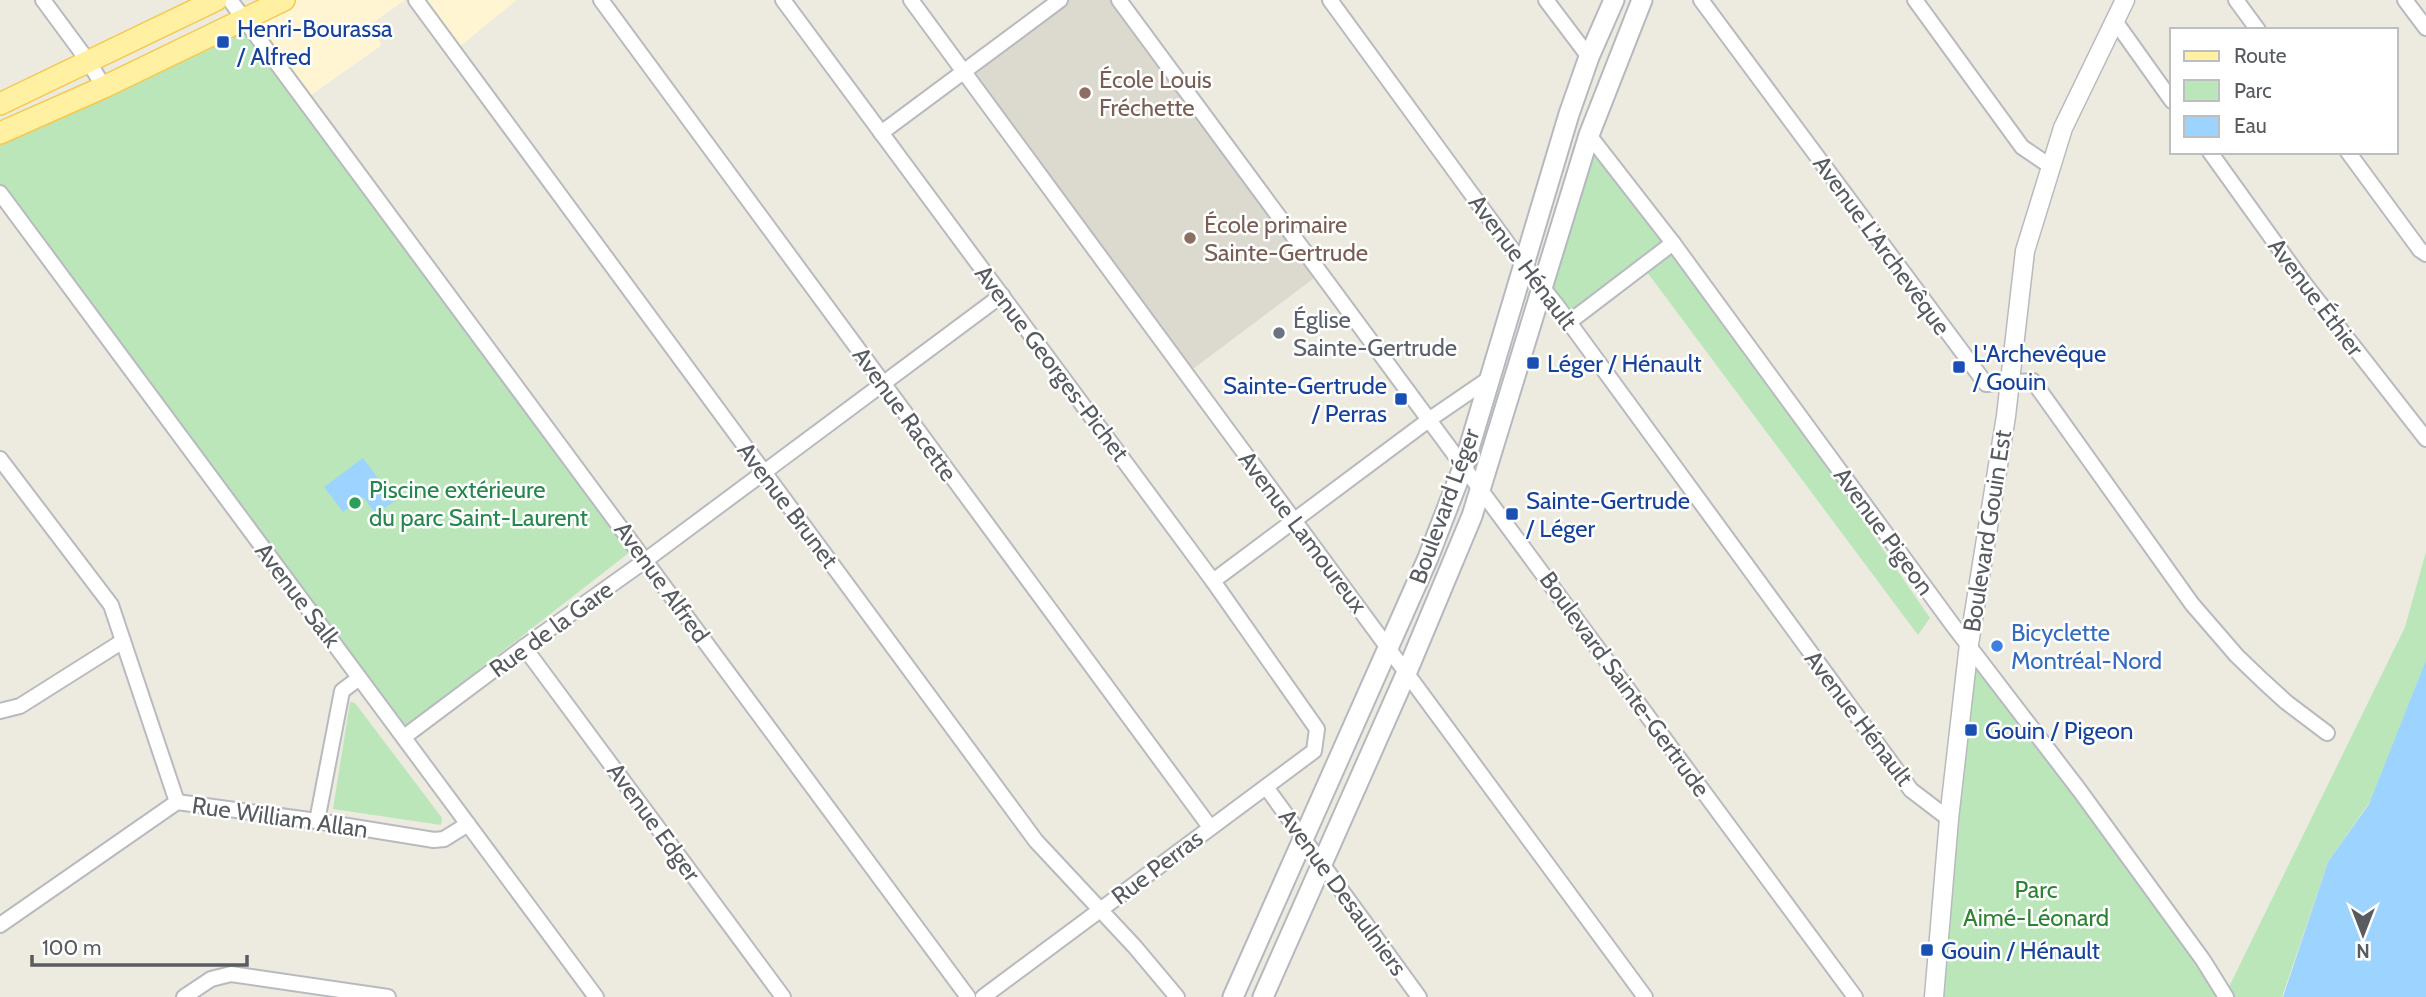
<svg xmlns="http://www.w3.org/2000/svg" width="2426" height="997" font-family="Cabin,sans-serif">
	<rect width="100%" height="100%" fill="#edeadf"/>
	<g fill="#fff5d2">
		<polygon points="284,0 405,0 369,26 382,45 304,100 245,19"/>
		<polygon points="416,0 517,0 454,51"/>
	</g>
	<polygon fill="#dcd9ce" points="1060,0 1119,0 1321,273 1185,375 963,72"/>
	<g fill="#bae6ba">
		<polygon points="240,19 635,548 400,731 0,185 0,132"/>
		<polygon points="1589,135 1673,243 1930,618 1918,635 1638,260 1568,323 1543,288"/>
		<polygon points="2426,552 2426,660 2371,800 2328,862 2282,997 2224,997 2405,627"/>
		<polygon points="1964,644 2221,997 1934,997"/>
		<polygon points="350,702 355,703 442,818 441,825 333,809"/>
	</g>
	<g fill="#9dd4ff">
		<polygon points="363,458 395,501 376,514 363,497 343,512 324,487"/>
		<polygon points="2426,660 2426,997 2283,997 2328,862 2369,804"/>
	</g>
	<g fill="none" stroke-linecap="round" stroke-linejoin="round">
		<defs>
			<g id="minor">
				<polyline points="43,0 88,61 104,87"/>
				<polyline points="230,0 968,997"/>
				<polyline points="416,0 1036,841 1135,947 1177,997"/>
				<polyline points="601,0 1210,827"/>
				<polyline points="783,0 1213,581 1317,729 1314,751 983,997"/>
				<polyline points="911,0 1645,997"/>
				<polyline points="1119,0 1855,997"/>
				<polyline points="1330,0 1511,248 1555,303 1911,790 1949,819"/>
				<polyline points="1546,0 1589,57"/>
				<polyline points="1701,0 1986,384 2033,381 2192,604 2237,656 2262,680 2286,702 2327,733"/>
				<polyline points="1915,0 2022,147 2050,166"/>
				<polyline points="2236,0 2258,30"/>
				<polyline points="2405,0 2426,28"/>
				<polyline points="2115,21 2172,101"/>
				<polyline points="881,133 1060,0"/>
				<polyline points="1589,135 1673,243 1952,624 2080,791 2203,960 2226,997"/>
				<polyline points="2210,152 2304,283 2426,439"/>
				<polyline points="2348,152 2420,250 2426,254"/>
				<polyline points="0,193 596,997"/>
				<polyline points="1568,323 1673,243"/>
				<polyline points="0,459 111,605 177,802"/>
				<polyline points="1213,581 1430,419 1490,378"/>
				<polyline points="524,647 783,997"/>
				<polyline points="0,711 20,706 123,641"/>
				<polyline points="404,737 524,647 646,560 1002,295"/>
				<polyline points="1266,787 1419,997"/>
				<polyline points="317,821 342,691 359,678"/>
				<polyline points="0,925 177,802 317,821 434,840 444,839 468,824"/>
				<polyline points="184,997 211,979 231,974 388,997"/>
			</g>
			<polyline id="tertiary" points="1934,997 1949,819 1969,644 2006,416 2025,251 2063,128 2125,0"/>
			<g id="secondary">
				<polyline points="1233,997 1428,558 1464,465 1569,114 1589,57 1614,0"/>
				<polyline points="1263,997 1406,674 1472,516 1589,135 1642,0"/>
			</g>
			<g id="primary">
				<polyline points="0,104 216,0"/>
				<polyline points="0,133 104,87 284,0"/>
			</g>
		</defs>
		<use href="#minor" stroke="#b8babf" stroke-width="18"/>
		<use href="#tertiary" stroke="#b8babf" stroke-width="21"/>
		<use href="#secondary" stroke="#b5b9bf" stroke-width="23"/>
		<use href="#primary" stroke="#f7c84e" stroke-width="24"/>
		<use href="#minor" stroke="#fff" stroke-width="14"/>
		<use href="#tertiary" stroke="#fff" stroke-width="18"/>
		<use href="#secondary" stroke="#fff" stroke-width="19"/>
		<use href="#primary" stroke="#fff0a2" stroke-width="21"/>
	</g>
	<g fill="#1a4fb4" stroke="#fff" stroke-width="2.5">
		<rect x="216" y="35" width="14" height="14" rx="3.5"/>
		<rect x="1526" y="356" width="14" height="14" rx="3.5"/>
		<rect x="1952" y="360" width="14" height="14" rx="3.5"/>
		<rect x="1394" y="392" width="14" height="14" rx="3.5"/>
		<rect x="1505" y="507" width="14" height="14" rx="3.5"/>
		<rect x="1964" y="723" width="14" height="14" rx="3.5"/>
		<rect x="1920" y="943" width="14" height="14" rx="3.5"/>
	</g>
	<g fill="#8d6e63" stroke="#fff" stroke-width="2.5">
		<circle cx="1085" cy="93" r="7"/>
		<circle cx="1190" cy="238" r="7"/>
	</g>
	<circle fill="#6b7280" stroke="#fff" stroke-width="2.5" cx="1279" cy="333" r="7"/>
	<circle fill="#2e9e5b" stroke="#fff" stroke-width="2.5" cx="355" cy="503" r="7"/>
	<circle fill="#3f7fe0" stroke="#fff" stroke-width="2.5" cx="1997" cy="646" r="7"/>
	<g text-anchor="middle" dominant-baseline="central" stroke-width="5" stroke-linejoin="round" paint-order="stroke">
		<g font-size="24" fill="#164399" stroke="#fff" text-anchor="start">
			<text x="237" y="28">Henri-Bourassa<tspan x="237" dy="28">/ Alfred</tspan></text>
			<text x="1973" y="353">L'Archevêque<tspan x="1973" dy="28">/ Gouin</tspan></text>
			<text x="1547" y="363">Léger / Hénault</text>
			<text x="1387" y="385" text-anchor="end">Sainte-Gertrude<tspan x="1387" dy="28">/ Perras</tspan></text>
			<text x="1526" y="500">Sainte-Gertrude<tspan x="1526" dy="28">/ Léger</tspan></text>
			<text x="1985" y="730">Gouin / Pigeon</text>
			<text x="1941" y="950">Gouin / Hénault</text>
		</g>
		<g font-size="24" fill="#785e54" stroke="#fff" text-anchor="start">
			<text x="1099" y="79">École Louis<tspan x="1099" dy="28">Fréchette</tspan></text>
			<text x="1204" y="224">École primaire<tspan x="1204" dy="28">Sainte-Gertrude</tspan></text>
		</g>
		<g font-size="24" fill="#585c61" stroke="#fff">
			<text transform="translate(1882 245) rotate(54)">Avenue L'Archevêque</text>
			<text transform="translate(1523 262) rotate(53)">Avenue Hénault</text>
			<text transform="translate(2316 297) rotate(53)">Avenue Éthier</text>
			<text transform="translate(1052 363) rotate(53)">Avenue Georges-Pichet</text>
			<text transform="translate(905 414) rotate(54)">Avenue Racette</text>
			<text transform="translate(788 505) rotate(53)">Avenue Brunet</text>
			<text transform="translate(1444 506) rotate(-70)">Boulevard Léger</text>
			<text transform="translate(1884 531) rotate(54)">Avenue Pigeon</text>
			<text transform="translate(1987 531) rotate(-81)">Boulevard Gouin Est</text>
			<text transform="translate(1303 532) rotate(53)">Avenue Lamoureux</text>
			<text transform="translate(662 582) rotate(54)">Avenue Alfred</text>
			<text transform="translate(298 595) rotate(53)">Avenue Salk</text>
			<text transform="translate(551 629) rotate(-36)">Rue de la Gare</text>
			<text transform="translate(1625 684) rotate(54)">Boulevard Sainte-Gertrude</text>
			<text transform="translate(1859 718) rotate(53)">Avenue Hénault</text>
			<text transform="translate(280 817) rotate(8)">Rue William Allan</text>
			<text transform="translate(654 822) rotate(54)">Avenue Edger</text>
			<text transform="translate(1157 867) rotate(-37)">Rue Perras</text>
			<text transform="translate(1343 892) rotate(54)">Avenue Desaulniers</text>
		</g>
		<g font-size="24" fill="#5b616d" stroke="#fff" text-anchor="start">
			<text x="1293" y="319">Église<tspan x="1293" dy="28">Sainte-Gertrude</tspan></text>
		</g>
		<g font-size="24" fill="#27864d" stroke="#fff" text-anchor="start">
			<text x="369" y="489">Piscine extérieure<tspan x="369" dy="28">du parc Saint-Laurent</tspan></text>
		</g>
		<g font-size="24" fill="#366cbe" stroke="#fff" text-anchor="start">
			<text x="2011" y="632">Bicyclette<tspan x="2011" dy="28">Montréal-Nord</tspan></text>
		</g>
		<g font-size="24" fill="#2f8233" stroke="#fff">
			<text x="2036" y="889">Parc<tspan x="2036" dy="28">Aimé-Léonard</tspan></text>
		</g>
	</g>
	<rect x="2170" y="28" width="228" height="126" fill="#ffffff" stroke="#bcbec0" stroke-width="2"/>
	<rect x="2184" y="51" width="35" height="10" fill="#fff0a2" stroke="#bcbec0" stroke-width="2"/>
	<text x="2234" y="63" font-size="21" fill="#585c61">Route</text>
	<rect x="2184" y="80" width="35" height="21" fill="#bae6ba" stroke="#bcbec0" stroke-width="2"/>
	<text x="2234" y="98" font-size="21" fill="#585c61">Parc</text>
	<rect x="2184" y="116" width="35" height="21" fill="#9dd4ff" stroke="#bcbec0" stroke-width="2"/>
	<text x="2234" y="133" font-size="21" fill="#585c61">Eau</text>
	<g transform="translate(2363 934) rotate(180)" stroke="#ffffff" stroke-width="5" paint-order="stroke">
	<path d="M0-5L12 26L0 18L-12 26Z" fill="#585c61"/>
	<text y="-10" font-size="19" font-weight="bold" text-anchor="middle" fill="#585c61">N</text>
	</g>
	<path d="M32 955v10h215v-10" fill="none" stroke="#585c61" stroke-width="3.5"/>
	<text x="42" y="955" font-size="21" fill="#585c61" stroke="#ffffff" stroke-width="5" paint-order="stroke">100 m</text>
</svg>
